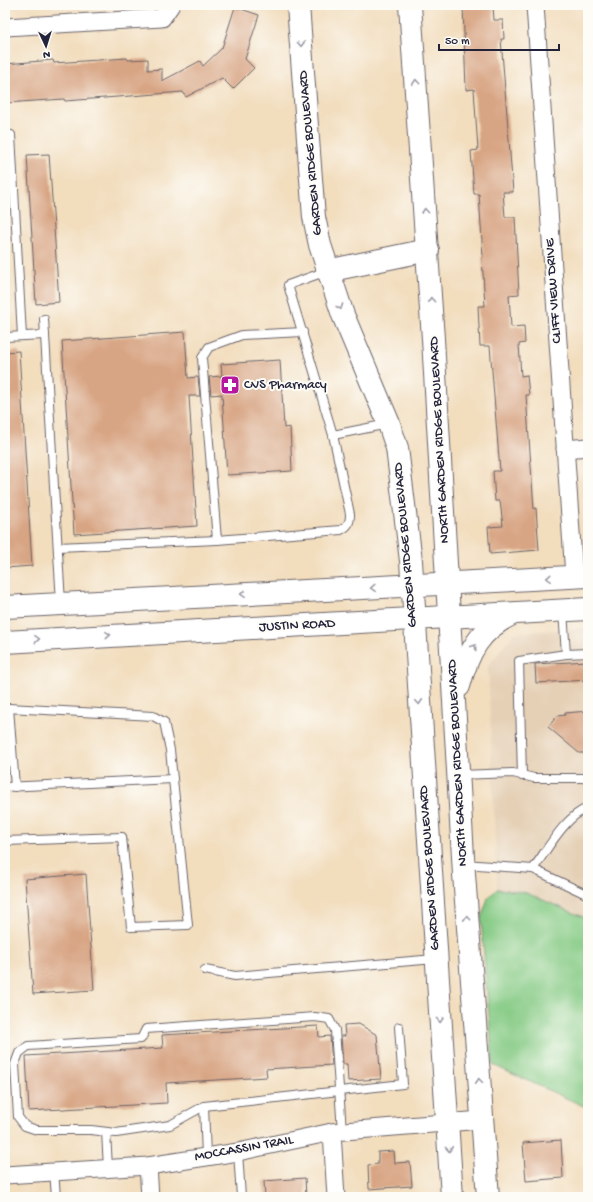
<svg xmlns="http://www.w3.org/2000/svg" width="593" height="1202" font-family="'Gochi Hand',sans-serif">
	<rect width="100%" height="100%" fill="#fdfcf7"/>
	<filter id="ink" filterUnits="userSpaceOnUse"><feTurbulence type="fractalNoise" baseFrequency=".025" numOctaves="2"/><feDisplacementMap in="SourceGraphic" scale="8" xChannelSelector="R" yChannelSelector="G"/><feConvolveMatrix kernelMatrix="1 2 1 2 8 2 1 2 1" color-interpolation-filters="sRGB"/></filter>
	<filter id="wash" filterUnits="userSpaceOnUse"><feTurbulence type="fractalNoise" baseFrequency=".012" numOctaves="4" result="noise"/><feDisplacementMap in="SourceGraphic" scale="16" xChannelSelector="R" yChannelSelector="G"/><feGaussianBlur stdDeviation="0.9" result="paint"/><feColorMatrix in="noise" values="0 0 0 0 0 0 0 0 0 0 0 0 0 0 0 0 0 1.4 0 .05"/><feComposite in="paint" operator="in"/></filter>
	<g filter="url(#wash)">
		<rect width="100%" height="100%" fill="#f2ddbd"/>
		<polygon fill="#e5d0b6" points="588,628 588,919 524,892 497,889 488,666 514,633"/>
		<polygon fill="#85ca84" stroke="#547660" points="497,889 524,892 588,919 588,1108 493,1065 481,919 488,898"/>
		<g id="blocks">
			<g fill="#d8a584">
				<polygon points="463,5 493,5 494,20 503,20 504,39 501,39 513,192 503,192 505,217 515,217 519,294 509,295 511,327 524,326 525,343 519,344 521,376 527,375 529,395 526,395 534,509 536,508 539,550 490,554 488,527 503,526 500,501 495,501 493,471 500,471 490,346 480,346 478,306 485,306 482,257 483,257 479,194 474,194 471,151 478,150 474,89 466,90"/>
				<polygon points="235,7 259,15 245,59 254,68 233,89 222,78 186,97 183,92 65,101 64,99 5,103 5,64 53,60 54,63 127,58 128,60 148,59 148,70 162,69 162,81 200,61 203,66 222,48"/>
				<polygon points="49,154 59,302 36,304 27,155"/>
				<polygon points="185,332 188,378 198,377 200,396 189,396 197,526 74,534 62,341"/>
				<polygon points="19,351 32,566 5,568 5,352"/>
				<polygon points="280,360 284,428 290,427 292,471 227,475 222,394 211,395 209,377 222,376 221,364"/>
				<polygon points="588,661 588,680 536,683 535,664"/>
				<polygon points="588,711 588,753 579,753 548,727 557,716 565,715 565,713"/>
				<polygon points="86,874 94,990 33,994 25,879"/>
				<polygon points="359,1024 377,1035 381,1079 348,1081 347,1064 343,1064 341,1036 345,1036 344,1025"/>
				<polygon points="318,1026 319,1037 330,1036 332,1065 266,1069 267,1077 166,1083 167,1103 29,1111 26,1056 163,1048 162,1035"/>
				<polygon points="561,1140 563,1178 526,1181 523,1143"/>
				<polygon points="394,1151 395,1163 410,1162 412,1186 369,1189 368,1165 378,1164 378,1152"/>
				<polygon points="305,1178 306,1197 265,1197 264,1181"/>
			</g>
		</g>
	</g>
	<g filter="url(#ink)">
		<use href="#blocks" fill-opacity="0" stroke="#6b6368" stroke-width="1"/>
		<g fill="none" stroke-linecap="round" stroke-linejoin="round">
			<defs>
				<g id="lane">
					<polyline points="5,135 11,135 22,336"/>
					<polyline points="44,319 61,603"/>
					<polyline points="5,337 45,335"/>
					<polyline points="333,435 388,424"/>
					<polyline points="217,540 202,358 209,347 242,335 303,332"/>
					<path d="M 58,547 L 217,540 L 341,530 C 348,526 350,523 350,514 L 333,435 L 288,285 L 327,271"/>
					<polyline points="566,654 588,653"/>
					<polyline points="460,775 513,773 534,778 588,778"/>
					<polyline points="522,776 519,661 566,654 563,612"/>
					<polyline points="5,787 173,779"/>
					<polyline points="5,841 122,837 131,927 188,925 170,750 164,722 153,716 9,708 15,787"/>
					<polyline points="464,864 533,869 588,895"/>
					<path d="M 533,869 C 547,850 566,815 588,808"/>
					<polyline points="205,970 235,976 435,959"/>
					<polyline points="204,1106 206,1156"/>
					<polyline points="342,1131 335,1030 329,1019 315,1017 146,1029 141,1039 28,1046 19,1053 15,1064 18,1117 25,1126 37,1130 91,1130 116,1133 170,1125 204,1106 403,1084 399,1027"/>
					<polyline points="106,1132 108,1168"/>
					<polyline points="238,1152 241,1197"/>
					<polyline points="54,1171 56,1197"/>
				</g>
				<g id="street">
					<polyline points="535,5 574,576"/>
					<polyline points="5,27 162,18 171,5"/>
					<polyline points="565,449 588,447"/>
					<polyline points="332,1132 336,1197"/>
					<polyline points="148,1166 150,1197"/>
					<polyline points="5,1175 148,1166 238,1152 332,1132 482,1120"/>
				</g>
				<g id="secondary">
					<polyline points="298,5 310,166 314,217 320,245 343,315 389,424 397,448 411,561 452,1197"/>
					<polyline points="410,5 433,339 464,874 488,1197"/>
					<polyline points="327,271 428,250"/>
					<polyline points="5,607 588,576"/>
					<polyline points="5,642 588,609"/>
					<path d="M 459,686 C 468,652 479,630 512,614"/>
				</g>
			</defs>
			<use href="#lane" stroke="#6b6368" stroke-width="10"/>
			<use href="#street" stroke="#6b6368" stroke-width="19"/>
			<use href="#secondary" stroke="#6b6368" stroke-width="24"/>
			<use href="#lane" stroke="#fff" stroke-width="8"/>
			<use href="#street" stroke="#fff" stroke-width="17"/>
			<use href="#secondary" stroke="#fff" stroke-width="22"/>
		</g>
		<defs><path id="oneway-chevron" d="M-2-3.5L2.5 0L-2 3.5" fill="none" stroke-width="1.6" stroke-linecap="round" stroke-linejoin="round"/></defs>
		<g stroke="#9c9ca7">
			<use href="#oneway-chevron" transform="translate(301 44) rotate(86)"/>
			<use href="#oneway-chevron" transform="translate(416 82) rotate(-94)"/>
			<use href="#oneway-chevron" transform="translate(425 211) rotate(-94)"/>
			<use href="#oneway-chevron" transform="translate(431 300) rotate(-94)"/>
			<use href="#oneway-chevron" transform="translate(340 307) rotate(70)"/>
			<use href="#oneway-chevron" transform="translate(549 578) rotate(177)"/>
			<use href="#oneway-chevron" transform="translate(373 588) rotate(177)"/>
			<use href="#oneway-chevron" transform="translate(243 594) rotate(177)"/>
			<use href="#oneway-chevron" transform="translate(108 635) rotate(-3)"/>
			<use href="#oneway-chevron" transform="translate(37 639) rotate(-4)"/>
			<use href="#oneway-chevron" transform="translate(474 647) rotate(-56)"/>
			<use href="#oneway-chevron" transform="translate(419 702) rotate(86)"/>
			<use href="#oneway-chevron" transform="translate(467 918) rotate(-94)"/>
			<use href="#oneway-chevron" transform="translate(440 1020) rotate(86)"/>
			<use href="#oneway-chevron" transform="translate(479 1081) rotate(-94)"/>
			<use href="#oneway-chevron" transform="translate(449 1149) rotate(86)"/>
		</g>
	</g>
	<defs>
		<symbol id="pharmacy-square" viewBox="-11 -11 22 22"><rect x="-9" y="-9" width="18" height="18" rx="4" fill="#b5179e" stroke="#fdfcf7"/><path d="M-2-6h4v4h4v4h-4v4h-4v-4h-4v-4h4Z" fill="#fff"/></symbol>
	</defs>
	<g fill-rule="evenodd">
		<use href="#pharmacy-square" x="219" y="374" width="22" height="22"/>
	</g>
	<g text-anchor="middle" dominant-baseline="central" stroke-width="4" stroke-linejoin="round" paint-order="stroke">
		<g font-size="14" fill="#22223b" stroke="#fdfcf7">
			<text transform="translate(311 153) rotate(-95)">GARDEN RIDGE BOULEVARD</text>
			<text transform="translate(554 291) rotate(-94)">CLIFF VIEW DRIVE</text>
			<text transform="translate(440 440) rotate(-93)">NORTH GARDEN RIDGE BOULEVARD</text>
			<text transform="translate(406 545) rotate(-95)">GARDEN RIDGE BOULEVARD</text>
			<text transform="translate(297 626) rotate(-3)">JUSTIN ROAD</text>
			<text transform="translate(458 763) rotate(-93)">NORTH GARDEN RIDGE BOULEVARD</text>
			<text transform="translate(430 868) rotate(-94)">GARDEN RIDGE BOULEVARD</text>
			<text transform="translate(244 1149) rotate(-10)">MOCCASSIN TRAIL</text>
		</g>
		<g font-size="14" fill="#22223b" stroke="#fdfcf7" text-anchor="start">
			<text x="244" y="385">CVS Pharmacy</text>
		</g>
	</g>
	<rect width="593" height="1202" fill="none" stroke="#fdfcf7" stroke-width="20"/>
	<g transform="translate(46 46) rotate(176)" stroke="#fdfcf7" stroke-width="3" paint-order="stroke">
	<path d="M0-3L7 15L0 10L-7 15Z" fill="#22223b"/>
	<text y="-6" font-size="11" font-weight="bold" text-anchor="middle" fill="#22223b">N</text>
	</g>
	<path d="M439 44v6h120v-6" fill="none" stroke="#22223b" stroke-width="2"/>
	<text x="445" y="44" font-size="12" fill="#22223b" stroke="#fdfcf7" stroke-width="3" paint-order="stroke">50 m</text>
</svg>
